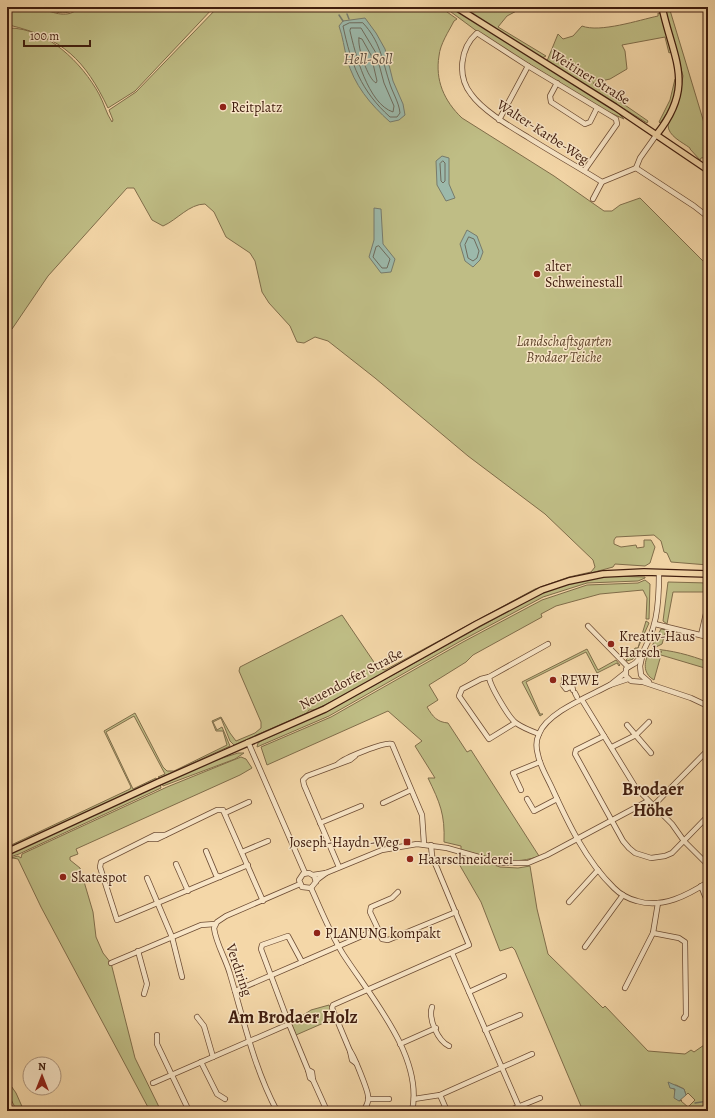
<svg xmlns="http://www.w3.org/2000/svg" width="715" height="1118" font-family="Alegreya,serif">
	<rect width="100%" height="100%" fill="#f4d7a8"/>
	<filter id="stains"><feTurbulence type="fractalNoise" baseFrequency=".005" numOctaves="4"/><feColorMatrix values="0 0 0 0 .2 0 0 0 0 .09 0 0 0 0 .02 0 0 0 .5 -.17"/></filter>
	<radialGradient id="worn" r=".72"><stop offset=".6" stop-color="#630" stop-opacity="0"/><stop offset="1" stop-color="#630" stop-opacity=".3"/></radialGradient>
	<g fill="#bfbd85" stroke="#806d4a" fill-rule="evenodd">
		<path d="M 14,7 C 23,7 31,8 40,9 C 55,12 67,20 80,7 L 214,7 L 135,91 L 108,108 C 85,60 63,38 9,25 L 10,11 Z"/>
		<path d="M 34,7 L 78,7 C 65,19 49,9 34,7 Z"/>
		<path d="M 218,7 L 440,7 L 457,19 L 454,21 C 449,31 440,44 439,56 C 435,80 444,101 462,118 L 554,176 L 604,211 L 612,211 L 620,205 L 640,198 L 708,266 L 708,565 L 671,562 L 667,553 L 664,552 L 661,541 L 654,535 L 616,537 L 614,540 L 614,544 L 621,547 L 636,545 L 637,548 L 644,547 L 644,540 L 651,540 L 655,547 L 650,563 L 645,566 L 615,564 L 613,567 L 569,579 L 315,710 L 309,710 L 307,713 L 234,745 L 230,741 L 221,718 L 213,722 L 217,730 L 222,727 L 230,746 L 160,778 L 158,777 L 165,774 L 134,716 L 106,732 L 133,789 L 156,778 L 157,780 L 7,850 L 7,847 L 130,789 L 131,787 L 104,731 L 135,713 L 163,767 L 167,771 L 174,771 L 227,745 L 223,731 L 216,731 L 212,721 L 221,717 L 230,733 L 236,741 L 255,733 L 261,728 L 261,722 L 239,671 L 240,667 L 342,615 L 378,668 L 385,670 L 535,589 L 569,577 L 591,572 L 595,567 L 593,560 L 545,514 L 468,456 L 375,378 L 328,341 L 315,337 L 304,343 L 297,342 L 290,326 L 269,303 L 262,292 L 255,261 L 250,253 L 226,237 L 214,212 L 205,204 C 189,204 177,220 163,226 L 152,220 L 134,188 L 127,188 L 48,276 L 12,329 L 7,334 L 7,54 L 9,28 C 47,28 82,63 99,94 C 104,103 106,113 112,122 L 113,120 L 109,110 L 136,92 Z"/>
		<polygon points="449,7 452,7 613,108 624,119 602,109 482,35 447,9"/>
		<polygon points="462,7 524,7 507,16 498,27 546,56 542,58"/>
		<path d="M 664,7 L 669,7 L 708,136 L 708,164 L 707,157 L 701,158 L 700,160 L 690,149 L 690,148 C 682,142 668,136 668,125 L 679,100 L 683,76 Z"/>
		<path d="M 658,13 L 661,14 L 671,52 L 669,53 L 665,37 L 622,45 L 625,51 L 627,69 L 610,79 L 593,83 L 648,121 L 647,123 L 547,61 L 558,34 L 563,39 L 573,36 L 582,26 C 600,33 639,20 658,16 Z"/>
		<path d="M 675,79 L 677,79 C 677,96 670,110 660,123 L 659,122 L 670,100 Z"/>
		<path d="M 611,576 L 645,577 L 645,578 L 638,581 L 587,583 L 543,597 L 459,642 L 329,716 L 257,747 L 258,743 L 263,740 L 333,708 L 534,597 C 558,586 584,578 611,576 Z"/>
		<path d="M 645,580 L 650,584 L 649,619 L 646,619 L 647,598 L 643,590 L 600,594 L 556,606 L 541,614 L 542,617 L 473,655 L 466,662 L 429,685 L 438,700 L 427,707 C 433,717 437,722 448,723 L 467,752 L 471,750 L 539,856 L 537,857 C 507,866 490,857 461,850 L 461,846 L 444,842 C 445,814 440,803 428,778 L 435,778 L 415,746 L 422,741 L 388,711 L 267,765 L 261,747 L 331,717 L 463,642 L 542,600 L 587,585 L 638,583 Z"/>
		<polygon points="668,582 708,583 708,592 673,592 667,624 663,621"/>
		<polygon points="646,621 649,623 633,659 627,661 626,660 632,654 635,648 638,648"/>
		<polygon points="661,629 666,630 662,644 656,647 652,646"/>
		<polygon points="587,649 598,670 616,660 620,665 619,666 617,663 597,673 586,652 526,682 540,714 543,714 540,716 522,682"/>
		<path d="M 652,649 C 671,650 690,655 708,662 L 708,669 L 661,655 L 654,680 C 642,673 644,661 650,651 L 662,652 Z"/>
		<polygon points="238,753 244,753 235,759 163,786 162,784 207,763"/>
		<polygon points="241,757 246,759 252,768 240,775 76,849 78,854 70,857 70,860 80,868 93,912 96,937 103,953 111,963 135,1058 161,1111 150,1111 41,907 18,859 13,858 7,859 18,856 21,858 22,854 167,787"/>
		<polygon points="160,784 161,788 19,854 7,858 7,854"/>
		<path d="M 455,857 L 477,863 L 489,863 L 500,867 L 518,868 L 530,866 L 537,909 L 548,954 L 603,1008 L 605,1006 L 648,1051 L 685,1054 L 691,1050 L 694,1052 L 707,1043 L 708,1111 L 583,1111 L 515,950 L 512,947 L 500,951 L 481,902 ZM 676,1085 L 684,1089 L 686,1095 L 688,1093 L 695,1100 L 688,1107 L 681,1101 L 682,1100 L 679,1101 L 674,1089 L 671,1086 Z"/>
		<polygon points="329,1005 335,1018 296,1035 291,1023 311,1010"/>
		<polygon points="7,1080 16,1093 24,1111 17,1111 7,1092"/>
	</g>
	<g fill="#9cb9ab" stroke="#777b6c">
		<path d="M 365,18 L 376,33 L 385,49 L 393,81 L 403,104 L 405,115 L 399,120 L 390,122 C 370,104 354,85 347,59 C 344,48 343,37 339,26 L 343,21 Z"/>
		<polygon points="442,156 449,158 449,184 455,198 446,201 437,185 436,161"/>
		<polygon points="374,208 381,209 383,244 395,259 391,272 381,273 369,257 374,240"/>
		<polygon points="467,230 477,236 483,252 480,260 473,267 465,261 460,244"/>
		<polygon points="668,1082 684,1089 686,1095 679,1101 674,1098 675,1089 670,1088"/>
	</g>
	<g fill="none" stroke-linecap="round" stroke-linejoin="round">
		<g stroke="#6e6b5c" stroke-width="1">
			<path d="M 363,23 C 380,41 382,59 389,81 C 392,92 399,102 400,113 L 397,117 L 390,117 C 361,91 351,64 343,26 L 349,23 Z"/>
			<path d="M 351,28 L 361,28 L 376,53 L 384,83 L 394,106 L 393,112 C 368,104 355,53 350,31 Z"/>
			<path d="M 359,38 L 362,39 L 371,55 L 377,81 L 376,83 C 368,79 357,47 359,38 Z"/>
			<polygon points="443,161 445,163 445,181 443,183 441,181 440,164"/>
			<polygon points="469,237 474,239 479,251 477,258 473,261 468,258 465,245"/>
			<polygon points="379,246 390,259 387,268 382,268 373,257 376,247"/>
		</g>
		<g stroke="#777b6c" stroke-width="1.5">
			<polyline points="347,14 349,19"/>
			<polyline points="339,15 343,21"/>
			<polyline points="695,1103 708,1101"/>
		</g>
		<defs>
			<g id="minor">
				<polyline points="557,83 550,96 551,102 585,124 590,122 597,108"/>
				<polyline points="499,120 528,66"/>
				<polyline points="636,168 694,206 708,217"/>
				<polyline points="636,168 640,158 657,134"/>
				<path d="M 584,171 L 617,124 L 616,119 L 528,66 L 477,33 C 460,48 457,76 471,94 C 483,111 511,127 529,138 C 553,153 578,167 602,182 L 636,168"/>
				<polyline points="593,199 602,182"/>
				<path d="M 659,573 C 659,606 657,631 638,660 C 635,665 630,665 626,669 L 626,676 L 631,681 L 643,682 L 691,698 L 708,706"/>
				<polyline points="655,624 708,637"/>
				<polyline points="588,626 628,667"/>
				<polyline points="701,635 708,605"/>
				<polyline points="642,657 640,666 641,675 649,682"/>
				<polyline points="625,673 610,685 628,679"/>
				<polyline points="489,677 481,679 462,689 459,696 489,739 515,723"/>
				<polyline points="564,679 567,678 572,686"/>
				<polyline points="569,681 575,678"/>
				<polyline points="563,685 566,689 572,686 573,690"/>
				<path d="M 610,685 C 590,696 547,712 539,734 C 536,740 536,748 538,755 C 540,766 547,777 552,788 C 568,823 586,861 614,888 C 620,894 629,899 637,901 C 662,909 688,895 708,882"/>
				<polyline points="575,693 577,697"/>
				<polyline points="582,700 636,788 672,824 684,841 708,865"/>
				<polyline points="627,725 651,753"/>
				<path d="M 539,734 C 531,731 523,728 516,723 C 509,718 490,686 489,677 L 548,644"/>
				<polyline points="604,736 576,750 575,754 623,841 629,848 635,853 651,858 665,856 672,853 708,816"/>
				<polyline points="248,742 305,873"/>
				<polyline points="612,747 636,735 649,722"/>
				<path d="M 338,764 C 344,758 386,741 392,744 L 422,815 L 424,844"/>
				<polyline points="521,790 513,773 540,762"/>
				<polyline points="527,799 534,811 557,799"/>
				<polyline points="383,803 411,790"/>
				<polyline points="653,806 708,750"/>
				<polyline points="225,813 249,802"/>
				<polyline points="320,823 361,806"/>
				<polyline points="165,835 155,835 101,862 100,867 117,920 248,865"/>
				<polyline points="149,839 157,839 217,810 223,810 263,901"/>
				<polyline points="206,851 216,875 220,877"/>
				<polyline points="242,852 268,841"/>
				<polyline points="176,864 188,891"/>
				<polyline points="339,867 304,785 303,780 307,776 350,760 355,756"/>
				<polyline points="313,875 326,873 382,850 417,844 447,848 500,863 528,863 547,855 648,801"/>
				<polyline points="147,878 172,937 182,977"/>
				<polyline points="316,882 314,876 309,873 303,874 299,880 302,887 311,888 318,879 326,873"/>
				<polyline points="701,886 708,903"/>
				<path d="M 311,888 C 321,910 330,933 343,954 C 370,996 424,1057 412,1111"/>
				<polyline points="569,902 598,870"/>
				<polyline points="378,929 370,912 371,907 392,898 398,892"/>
				<polyline points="653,933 679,938 685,942 686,1015 684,1018"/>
				<polyline points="585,947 623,895"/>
				<polyline points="138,951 147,984 144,994"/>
				<polyline points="452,953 519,1107"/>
				<polyline points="111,963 201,925 215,924"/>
				<polyline points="625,988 653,933 658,903"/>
				<polyline points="235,991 302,962"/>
				<polyline points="469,992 504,976"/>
				<path d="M 432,1007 C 428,1019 438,1041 449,1046"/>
				<polyline points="197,1017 204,1026 213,1057"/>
				<polyline points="289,1024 261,949 262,945 288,936 302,962 378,929 382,939 388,940 456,912"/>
				<polyline points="485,1030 520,1015"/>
				<polyline points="157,1035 157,1044 189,1111"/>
				<polyline points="400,1044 436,1028"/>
				<polyline points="350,1051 352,1060 356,1063"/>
				<polyline points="201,1062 217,1094 225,1099"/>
				<polyline points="308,1070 310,1078 313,1080"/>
				<polyline points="153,1083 289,1024 308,1070 312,1072 313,1080 327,1111"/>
				<polyline points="440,1095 447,1111"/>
				<polyline points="368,1099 389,1099"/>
				<polyline points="414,1099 440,1095 532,1054"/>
				<path d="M 277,1111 C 254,1068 244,1021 230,974 C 226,959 216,944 214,928 L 217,922 L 226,916 L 300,884"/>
				<path d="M 363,1111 C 367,1106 369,1102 368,1096 C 368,1091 353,1053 350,1051 L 332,1008 L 333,1005 L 469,945 L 432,856 L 431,845"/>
				<polyline points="508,1111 540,1098"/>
			</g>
			<g id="major">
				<polyline points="456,7 615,107 708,170"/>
				<path d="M 657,134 C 696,85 673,59 662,7"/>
				<polyline points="7,852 159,782 325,709 477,624 542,590 569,581 603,574 644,572 708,574"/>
			</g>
		</defs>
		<use href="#minor" stroke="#6d4c34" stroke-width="6"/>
		<use href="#major" stroke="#401d0e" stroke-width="8"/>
		<use href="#minor" stroke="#f8e5c6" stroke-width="4.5"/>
		<use href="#major" stroke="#f4d7a8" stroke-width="5.5"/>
	</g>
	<g fill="#8f2418" stroke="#f8e5c6" stroke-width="1.5">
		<circle cx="223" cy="107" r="4"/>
		<circle cx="537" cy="274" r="4"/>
		<circle cx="611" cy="644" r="4"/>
		<circle cx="553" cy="680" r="4"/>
		<rect x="403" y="838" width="8" height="8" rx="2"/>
		<circle cx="410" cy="859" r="4"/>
		<circle cx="63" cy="877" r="4"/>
		<circle cx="317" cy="933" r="4"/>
	</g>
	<g text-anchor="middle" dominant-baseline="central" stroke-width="3" stroke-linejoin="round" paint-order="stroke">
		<g font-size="14" fill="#401d0e" stroke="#f8e5c6">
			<text transform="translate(590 77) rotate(32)">Weitiner Straße</text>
			<text transform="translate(543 132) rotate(33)">Walter-Karbe-Weg</text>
			<text transform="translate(351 679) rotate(-28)">Neuendorfer Straße</text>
			<text transform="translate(239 970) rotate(71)">Verdiring</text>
		</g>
		<g font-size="14" fill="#401d0e" stroke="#f8e5c6" text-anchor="start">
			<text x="231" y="107">Reitplatz</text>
			<text x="545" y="266">alter<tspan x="545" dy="16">Schweinestall</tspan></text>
			<text x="619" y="636">Kreativ-Haus<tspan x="619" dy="16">Harsch</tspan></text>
			<text x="561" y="680">REWE</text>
			<text x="399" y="842" text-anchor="end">Joseph-Haydn-Weg</text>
			<text x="418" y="859">Haarschneiderei</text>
			<text x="71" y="877">Skatespot</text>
			<text x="325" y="933">PLANUNG kompakt</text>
		</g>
		<g font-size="14" font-style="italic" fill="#60452c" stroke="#f8e5c6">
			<text x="564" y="341">Landschaftsgarten<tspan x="564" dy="16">Brodaer Teiche</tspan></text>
		</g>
		<g font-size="15" font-style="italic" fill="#5c4c3d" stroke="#f8e5c6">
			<text x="368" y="59">Hell-Soll</text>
		</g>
		<g font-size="18" font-weight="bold" fill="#401d0e" stroke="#f8e5c6">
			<text x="653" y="789">Brodaer<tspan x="653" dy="21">Höhe</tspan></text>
			<text x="293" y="1017">Am Brodaer Holz</text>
		</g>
	</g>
	<rect width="715" height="1118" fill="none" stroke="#f4d7a8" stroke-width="24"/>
	<rect x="8" y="8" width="699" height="1102" fill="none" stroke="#401d0e" stroke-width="2"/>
	<rect x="12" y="12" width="691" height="1094" fill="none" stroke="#401d0e"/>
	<g transform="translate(42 1076)"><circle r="19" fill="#f8e5c6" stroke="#ae957c"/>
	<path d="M0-3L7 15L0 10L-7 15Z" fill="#8f2418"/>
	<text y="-6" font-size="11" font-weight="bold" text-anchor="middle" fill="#401d0e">N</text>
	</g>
	<path d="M24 40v6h66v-6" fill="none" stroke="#401d0e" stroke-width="2"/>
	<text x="30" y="40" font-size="12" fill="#401d0e" stroke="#f8e5c6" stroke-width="3" paint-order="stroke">100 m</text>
	<rect width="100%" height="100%" filter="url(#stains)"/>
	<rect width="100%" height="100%" fill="url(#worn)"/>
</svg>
